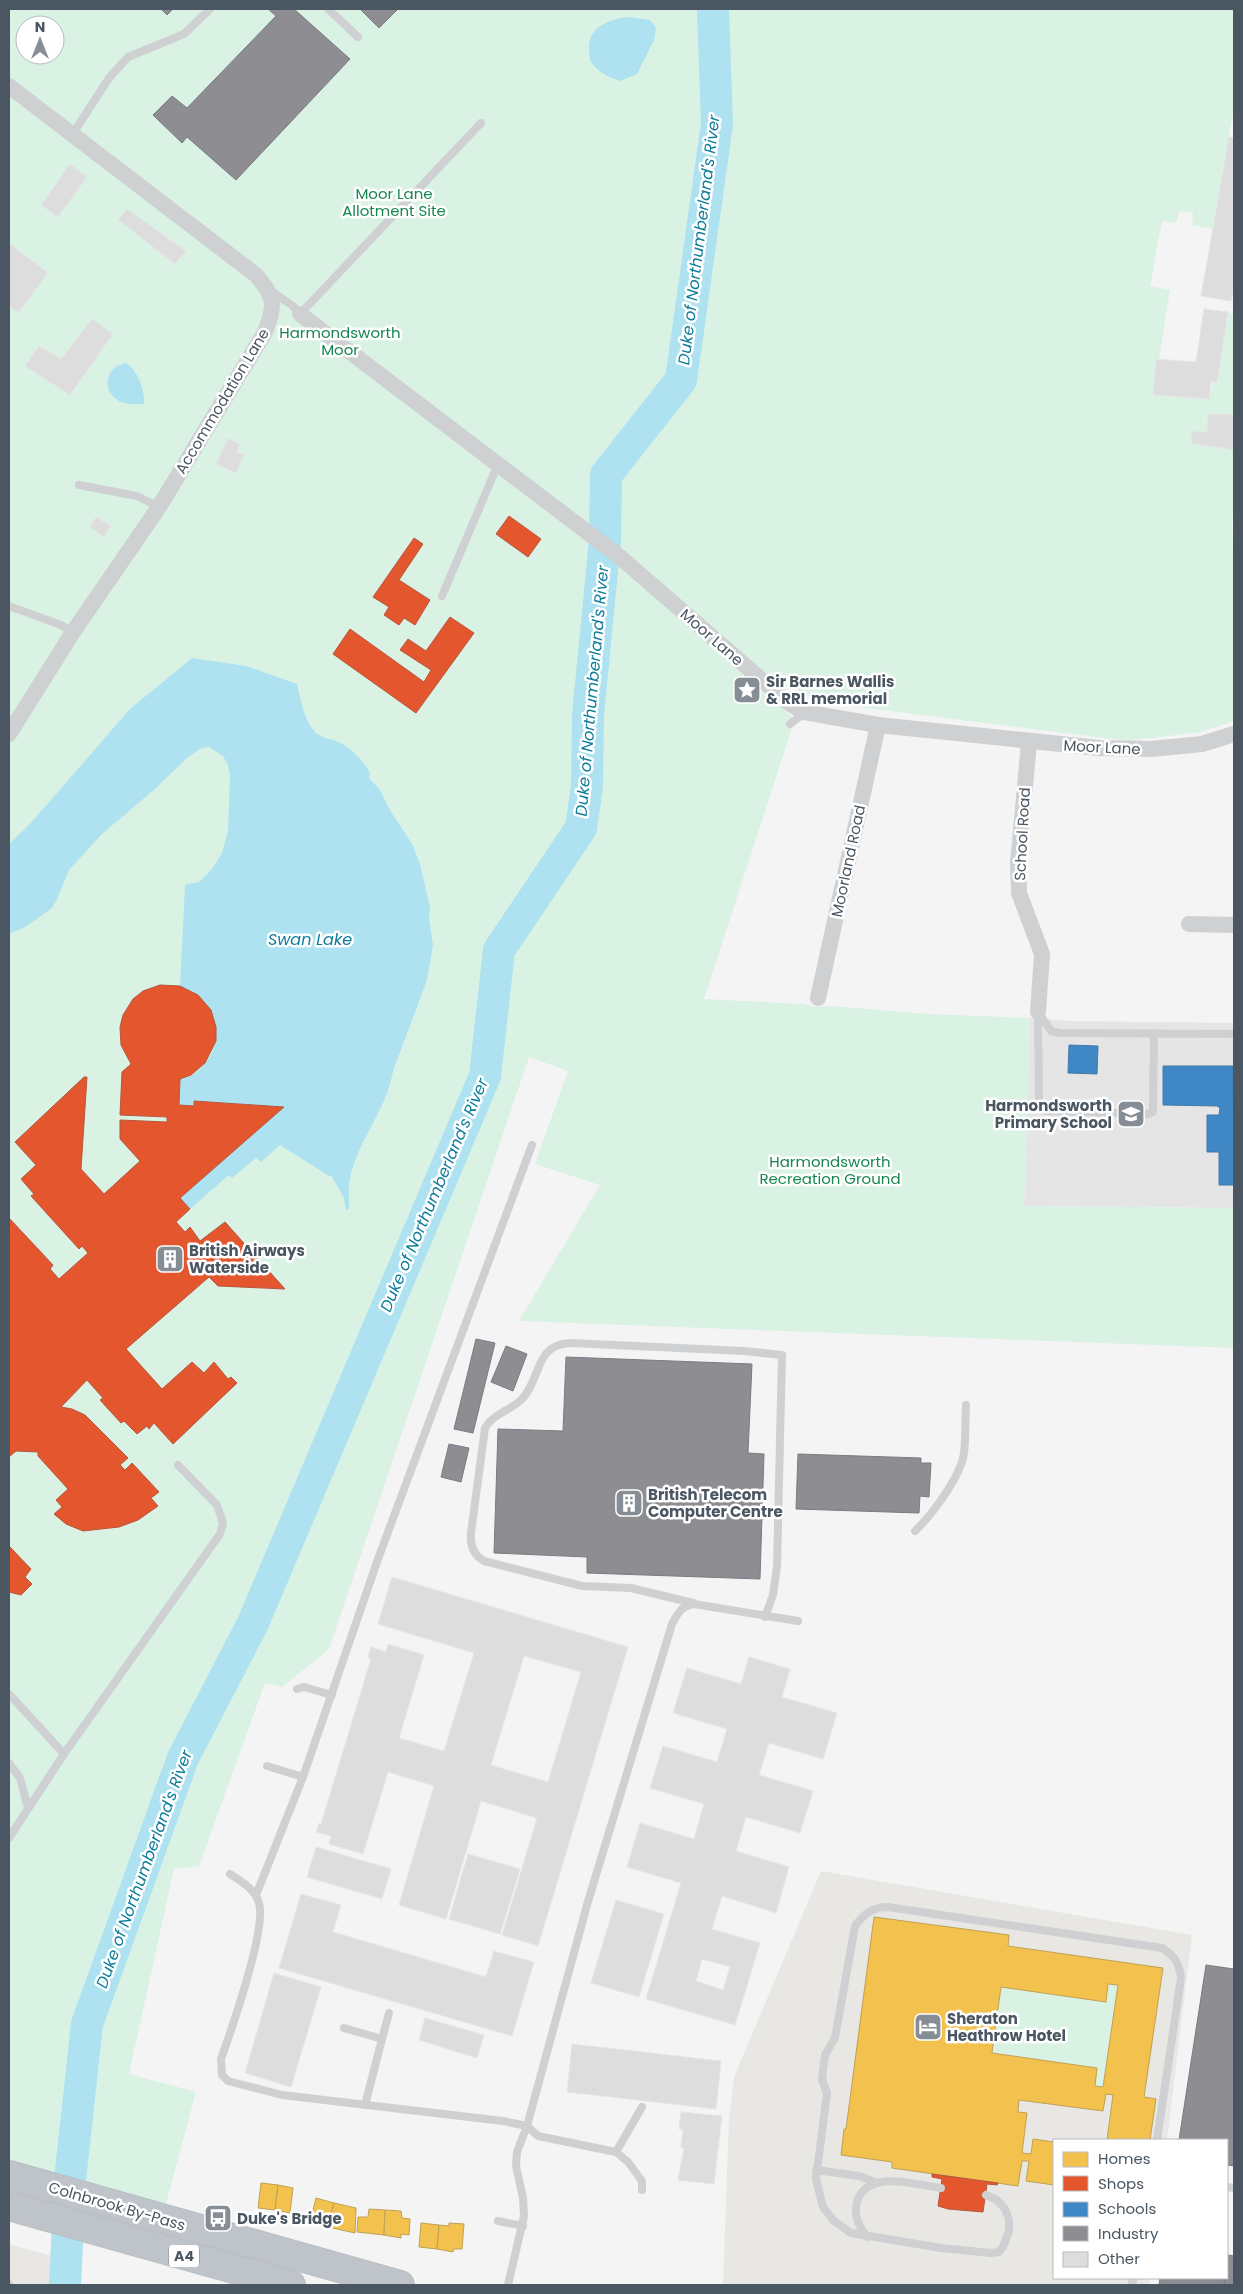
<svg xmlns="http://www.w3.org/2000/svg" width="1243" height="2294" font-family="Poppins,sans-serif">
	<rect width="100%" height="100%" fill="#f4f4f4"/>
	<g fill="#e8e7e3">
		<polygon points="821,1871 1192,1935 1167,2140 1054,2140 1054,2278 1150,2278 1149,2285 723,2285 729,2119 734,2077"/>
		<polygon points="9,2244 52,2256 50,2285 9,2285"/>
	</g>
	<polygon fill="#e6e5e6" points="1030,1018 1070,1021 1234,1023 1234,1208 1024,1206"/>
	<g fill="#d9f2e3" fill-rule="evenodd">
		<path d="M 9,9 L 1234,9 L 1234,108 L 1213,229 L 1192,225 L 1193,213 L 1179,211 L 1176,223 L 1162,221 L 1150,286 L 1170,290 L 1159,359 L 1156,359 L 1154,395 L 1209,399 L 1228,312 L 1234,315 L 1234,516 L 1232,518 L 1234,582 L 1234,721 L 1201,732 L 1128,741 L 842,705 L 803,695 L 774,680 L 605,540 L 588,715 L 587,786 L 581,828 L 499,950 L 485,1076 L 253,1623 L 183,1758 L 87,2024 L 70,2180 L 9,2175 ZM 25,25 L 55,25 L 55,55 L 25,55 Z"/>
		<polygon points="611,558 746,678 735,690 746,700 757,688 792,717 792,728 704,999 803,1004 815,1007 831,1006 928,1014 1030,1018 1024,1206 1234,1208 1234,1348 519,1321 600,1185 535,1164 568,1071 529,1057 329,1649 282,1687 265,1683 199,1866 174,1869 129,2074 196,2092 166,2204 74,2179 92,2025 189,1760 259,1625 490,1078 509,955 590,832 595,799 601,678"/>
		<polygon points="1108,1984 1118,1985 1103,2087 1095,2086 1097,2068 992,2053 1001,1987 1105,2002"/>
	</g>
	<g fill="#aee2f0">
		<path d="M 628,17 L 650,20 L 656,28 L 654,40 L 637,74 L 620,81 C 610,77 598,73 591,62 C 589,59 590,54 589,51 C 587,28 608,19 628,17 Z"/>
		<path d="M 126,363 C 138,371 145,390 144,404 C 138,404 130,405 124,403 C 101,396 103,367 126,363 Z"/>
		<path d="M 192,658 L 246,666 L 297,684 C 301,699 303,719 315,732 C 321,738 329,738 336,741 C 352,748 361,758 370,773 L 369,778 L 380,790 L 390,810 L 412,844 L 420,864 L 430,908 L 429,919 L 433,945 L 427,980 L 393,1071 C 387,1109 358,1140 350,1178 C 348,1187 349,1199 349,1209 L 346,1210 L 344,1198 L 331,1175 L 329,1176 L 280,1145 L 261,1162 L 256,1158 L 232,1178 L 229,1175 L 190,1209 L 180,1198 L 283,1107 L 194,1101 L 194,1106 L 179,1105 L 180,1079 C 189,1078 198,1072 204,1065 C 228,1037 214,997 180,986 L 185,885 L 199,882 L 212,869 L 222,853 L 228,831 L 230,775 L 228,765 L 223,756 L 209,747 L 202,748 L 188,757 L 155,789 L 102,834 L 69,870 L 57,899 L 52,908 L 27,926 L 9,934 L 9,844 L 30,824 L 130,709 Z"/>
	</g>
	<g fill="#f2c14e" stroke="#c0a154" fill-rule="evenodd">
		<path d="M 874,1917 L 1009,1935 L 1008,1946 L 1163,1968 L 1144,2097 L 1156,2099 L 1150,2140 L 1107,2140 L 1113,2095 L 1106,2094 L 1103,2111 L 1019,2100 L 1018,2112 L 1027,2113 L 1022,2153 L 1031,2154 L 1033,2139 L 1054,2142 L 1054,2185 L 1026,2181 L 1029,2161 L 1022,2161 L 1018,2186 L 892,2168 L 892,2162 L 841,2155 L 844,2129 L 846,2129 ZM 1108,1984 L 1118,1985 L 1103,2087 L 1095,2086 L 1097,2068 L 992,2053 L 1001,1987 L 1106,2002 Z"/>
		<polygon points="261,2183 278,2185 275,2210 258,2208"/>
		<polygon points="278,2185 293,2188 290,2213 275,2210"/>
		<polygon points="316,2198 334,2203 328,2227 310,2222"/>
		<polygon points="334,2203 356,2208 355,2233 328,2227"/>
		<polygon points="369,2209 385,2210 384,2235 357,2232 358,2217 368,2217"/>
		<polygon points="385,2210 401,2211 402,2218 410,2219 409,2235 401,2234 401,2238 384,2235"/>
		<polygon points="421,2223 439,2225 437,2249 419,2247"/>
		<polygon points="449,2223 464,2224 462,2249 454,2249 453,2252 437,2249 439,2225 449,2226"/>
	</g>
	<g fill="#e4572e" stroke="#b6573d">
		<polygon points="509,516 541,539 528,557 496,534"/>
		<polygon points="414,538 423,544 399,580 430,600 415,625 404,618 399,625 384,615 389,607 373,597"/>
		<polygon points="450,617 474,633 416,713 333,654 350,629 424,682 431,670 400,650 408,639 426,651"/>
		<polygon points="160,985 180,986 198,995 211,1010 216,1027 216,1041 205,1063 191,1075 180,1079 179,1105 194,1106 194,1101 284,1107 180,1198 190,1209 176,1222 185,1232 190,1227 200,1241 225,1222 285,1289 218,1286 209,1277 126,1349 162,1389 192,1362 204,1373 214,1362 228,1379 231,1377 237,1383 173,1444 154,1423 149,1429 147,1426 137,1434 124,1421 121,1423 100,1400 103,1398 87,1380 61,1407 72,1409 85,1415 128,1458 120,1465 125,1470 132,1463 159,1492 151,1498 158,1506 138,1520 119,1527 83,1531 66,1524 54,1514 62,1507 56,1500 68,1489 38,1456 38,1452 16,1451 9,1457 9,1218 53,1265 50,1269 59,1279 88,1253 82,1246 79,1249 31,1196 34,1194 21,1179 36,1165 15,1142 84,1077 87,1077 81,1169 104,1194 140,1161 120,1139 120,1120 167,1122 167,1117 120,1115 122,1072 131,1064 121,1045 120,1027 123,1015 133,999 143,991"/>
		<polygon points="9,1546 31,1569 25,1577 32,1584 21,1595 9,1592"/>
		<polygon points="932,2174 998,2183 997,2185 987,2184 983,2212 948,2209 938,2206 942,2179 932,2177"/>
	</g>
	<g fill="#3f88c5" stroke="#4279a7">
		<polygon points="1069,1045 1098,1046 1097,1074 1068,1073"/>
		<polygon points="1163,1066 1233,1066 1234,1185 1219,1185 1219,1152 1207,1152 1207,1115 1219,1115 1220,1108 1217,1106 1163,1105"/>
	</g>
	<g fill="#8d8d92" stroke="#797c83">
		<polygon points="161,9 173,9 167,15"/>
		<polygon points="268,9 294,9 350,59 236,180 187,137 182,143 153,115 172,96 187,108 276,16"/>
		<polygon points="360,9 398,9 379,28"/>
		<polygon points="476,1339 495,1343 473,1433 454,1429"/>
		<polygon points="506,1346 527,1354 513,1391 491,1382"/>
		<polygon points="566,1357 752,1364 748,1453 764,1454 760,1579 587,1573 587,1557 494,1553 498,1429 563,1431"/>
		<polygon points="449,1444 469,1448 461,1482 441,1477"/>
		<polygon points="798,1454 921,1458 921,1463 931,1463 929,1497 920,1496 919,1513 796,1509"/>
		<polygon points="1206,1965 1234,1969 1234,2166 1227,2165 1227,2140 1179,2140"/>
		<polygon points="1228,2255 1234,2256 1234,2285 1224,2285 1225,2278 1227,2278"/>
		<polygon points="1160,2278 1225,2278 1224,2285 1159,2285"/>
	</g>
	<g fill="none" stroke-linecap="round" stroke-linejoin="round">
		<polyline stroke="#aee2f0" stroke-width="32" points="65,2285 70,2180 87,2024 183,1758 253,1623 485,1076 499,950 581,828 587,786 588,715 605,540 606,475 681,380 717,124 713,9"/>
	</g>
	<g fill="#ddddde" stroke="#e5e6e7" fill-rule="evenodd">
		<polygon points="1229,137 1234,138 1234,284 1231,301 1201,296"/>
		<polygon points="70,164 87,177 58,217 41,205"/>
		<polygon points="127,209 186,251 175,264 118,220"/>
		<polygon points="9,243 48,273 18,313 9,306"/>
		<polygon points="1204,309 1228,312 1217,382 1211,382 1209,399 1153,395 1156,359 1196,362"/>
		<polygon points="92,319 113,334 70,395 25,366 39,346 61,359"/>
		<polygon points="1208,414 1234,415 1234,450 1191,443 1192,431 1207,432"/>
		<polygon points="228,438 240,444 237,452 244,455 236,473 216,464"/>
		<polygon points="96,517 111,526 104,537 90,527"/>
		<path d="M 392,1577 L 628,1647 L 538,1946 L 502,1935 L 537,1818 L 481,1801 L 446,1919 L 399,1905 L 434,1786 L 388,1772 L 363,1854 L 329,1844 L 331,1836 L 316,1832 L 319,1823 L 321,1824 L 371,1659 L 368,1657 L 371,1647 L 386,1652 L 388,1644 L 424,1655 L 399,1738 L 444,1751 L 474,1653 L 378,1624 ZM 524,1656 L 581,1672 L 548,1782 L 491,1765 Z"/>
		<path d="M 749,1657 L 790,1669 L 782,1697 L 837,1713 L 823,1759 L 769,1743 L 759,1775 L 813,1791 L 800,1833 L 746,1817 L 736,1851 L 789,1867 L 776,1913 L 722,1896 L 712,1929 L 760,1943 L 735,2025 L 646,1999 L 681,1883 L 627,1867 L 640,1823 L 694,1839 L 704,1804 L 650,1788 L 663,1746 L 717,1762 L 727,1729 L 673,1713 L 687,1668 L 741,1684 ZM 702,1959 L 730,1967 L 723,1990 L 696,1981 Z"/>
		<polygon points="316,1847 391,1869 382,1899 307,1877"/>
		<polygon points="468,1854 520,1869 500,1934 449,1919"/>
		<polygon points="301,1894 341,1905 333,1932 486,1977 494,1951 534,1962 512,2036 279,1968"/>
		<polygon points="616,1900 664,1914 639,1997 591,1983"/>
		<polygon points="274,1973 321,1987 291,2087 245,2073"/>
		<polygon points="425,2018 484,2035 477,2058 419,2040"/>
		<polygon points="572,2044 721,2061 716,2109 567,2092"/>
		<polygon points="681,2112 722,2116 714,2184 678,2180 684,2148 681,2147 683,2129 679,2129"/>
	</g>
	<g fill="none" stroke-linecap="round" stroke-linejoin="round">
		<defs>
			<g id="highway">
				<polyline points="9,2175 400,2285"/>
				<polyline points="9,2206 291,2285"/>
			</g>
		</defs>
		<use href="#highway" stroke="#b9bec3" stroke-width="30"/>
		<g stroke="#ced0d2" stroke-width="8">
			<polyline points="328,9 358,37"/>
			<polyline points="72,135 109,78 128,57 184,34 210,9"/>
			<polyline points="271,291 293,306 300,314 481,123"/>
			<polyline points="79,485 137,496 159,507"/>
			<polyline points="442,596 498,464"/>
			<polyline points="9,606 61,625 73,632"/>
			<polyline points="790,724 804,713"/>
			<polyline points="1038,1012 1039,1105 1040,1109 1046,1111 1148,1114 1153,1112 1154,1033"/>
			<polyline points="1039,1013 1051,1031 1060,1033 1234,1034"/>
			<path d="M 915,1531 C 932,1515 961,1476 964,1453 C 966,1437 965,1421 966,1405"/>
			<path d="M 693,1603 L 631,1588 L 582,1586 L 484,1561 C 473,1555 470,1545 471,1533 L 485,1428 C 494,1413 510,1411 522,1399 C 542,1378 534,1345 570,1343 L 744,1351 L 782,1355 L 777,1566 L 773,1595 L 765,1617"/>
			<polyline points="297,1689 304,1687 332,1695"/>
			<polyline points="9,1694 64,1754"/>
			<polyline points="9,1763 20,1778 28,1808"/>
			<polyline points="267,1766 303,1777"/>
			<polyline points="9,1838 64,1754 220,1534 223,1523 217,1505 178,1465"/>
			<path d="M 230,1874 C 242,1882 255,1889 259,1903 C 267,1928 231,2031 221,2059 L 222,2075 L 228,2081 L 282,2095 L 503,2121 L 527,2126 L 587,1905 L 672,1624 C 678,1613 681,1606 694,1604 L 798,1621"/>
			<polyline points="256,1895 303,1777 378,1559 532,1145"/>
			<polyline points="344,2028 382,2039 365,2105"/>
			<polyline points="382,2039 389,2013"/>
			<polyline points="616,2152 642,2107"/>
			<polyline points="816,2170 859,2176 875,2182"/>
			<polyline points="1227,2187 1234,2188"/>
			<path d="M 986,2195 L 997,2200 L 1005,2209 L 1009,2220 L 1009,2231 L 1003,2247 L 999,2252 L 991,2253 L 941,2248 L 851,2233 L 834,2221 L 823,2207 L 816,2179 L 827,2093 L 822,2080 L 825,2055 L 835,2038 L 855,1926 C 864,1914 872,1907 888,1907 L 1162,1948 C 1175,1956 1179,1963 1181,1978 L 1157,2140"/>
			<polyline points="498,2221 523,2226"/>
			<path d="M 867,2237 C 859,2226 853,2216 857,2202 C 867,2168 916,2185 941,2188"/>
			<polyline points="1132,2283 1134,2278"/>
			<polyline points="9,2284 9,2285"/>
			<polyline points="508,2285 524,2216 523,2198 516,2166 517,2152 527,2126 538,2136 616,2152 628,2162 642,2181 642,2190"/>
		</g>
		<g stroke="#ced0d2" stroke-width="16">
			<path d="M 9,86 L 256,275 C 275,297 276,305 265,332 L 159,507 L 73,632 L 9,734"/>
			<polyline points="300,314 620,557 787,702 804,712 878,725 1099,748 1151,749 1202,744 1234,734"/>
			<polyline points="1029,742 1018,863 1019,893 1042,954 1038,1012"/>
			<polyline points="1189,924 1234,925"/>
			<polyline points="818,998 878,725"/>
		</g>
		<use href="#highway" stroke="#bec4c9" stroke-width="28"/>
	</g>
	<defs>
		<symbol id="sight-square" viewBox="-11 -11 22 22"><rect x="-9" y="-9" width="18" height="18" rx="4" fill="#868d94" stroke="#fff"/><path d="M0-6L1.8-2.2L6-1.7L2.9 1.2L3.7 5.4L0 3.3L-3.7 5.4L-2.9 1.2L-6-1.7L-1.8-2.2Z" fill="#fff"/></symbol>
		<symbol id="school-square" viewBox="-11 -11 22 22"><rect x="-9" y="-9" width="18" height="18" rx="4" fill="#868d94" stroke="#fff"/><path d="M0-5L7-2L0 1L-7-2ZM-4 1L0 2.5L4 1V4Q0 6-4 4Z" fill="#fff"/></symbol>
		<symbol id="building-square" viewBox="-11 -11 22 22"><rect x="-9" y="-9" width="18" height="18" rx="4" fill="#868d94" stroke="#fff"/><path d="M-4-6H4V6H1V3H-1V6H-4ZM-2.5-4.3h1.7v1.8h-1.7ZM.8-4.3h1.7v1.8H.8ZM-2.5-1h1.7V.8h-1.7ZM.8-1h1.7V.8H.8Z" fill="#fff"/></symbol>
		<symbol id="hotel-square" viewBox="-11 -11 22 22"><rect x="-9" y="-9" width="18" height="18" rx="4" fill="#868d94" stroke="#fff"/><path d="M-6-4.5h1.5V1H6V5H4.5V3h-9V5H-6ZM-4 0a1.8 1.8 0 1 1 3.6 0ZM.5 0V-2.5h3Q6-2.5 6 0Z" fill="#fff"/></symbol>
		<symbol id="bus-square" viewBox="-11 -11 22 22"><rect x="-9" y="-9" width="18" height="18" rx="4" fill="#868d94" stroke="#fff"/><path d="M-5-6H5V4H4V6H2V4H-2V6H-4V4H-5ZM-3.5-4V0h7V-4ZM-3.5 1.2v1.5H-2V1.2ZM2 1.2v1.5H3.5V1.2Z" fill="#fff"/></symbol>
	</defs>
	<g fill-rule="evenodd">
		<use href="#sight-square" x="731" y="674" width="32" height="32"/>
		<use href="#school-square" x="1115" y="1098" width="32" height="32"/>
		<use href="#building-square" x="154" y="1243" width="32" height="32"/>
		<use href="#building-square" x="613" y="1487" width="32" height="32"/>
		<use href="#hotel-square" x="912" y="2011" width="32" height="32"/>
		<use href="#bus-square" x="202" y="2202" width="32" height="32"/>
	</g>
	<g text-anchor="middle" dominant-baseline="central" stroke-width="5" stroke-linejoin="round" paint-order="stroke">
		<rect fill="#fff" stroke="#808990" stroke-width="1" x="169" y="2244.5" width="30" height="23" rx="4"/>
		<g font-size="14" font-weight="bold" fill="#4a5661">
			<text x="184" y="2256">A4</text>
		</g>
		<g font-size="15" fill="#17864f" stroke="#fff">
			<text x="394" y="193">Moor Lane<tspan x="394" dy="17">Allotment Site</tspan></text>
			<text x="340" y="332">Harmondsworth<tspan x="340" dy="17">Moor</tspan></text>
			<text x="830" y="1161">Harmondsworth<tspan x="830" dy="17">Recreation Ground</tspan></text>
		</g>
		<g font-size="15" fill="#4a5661" stroke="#fff">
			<text transform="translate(222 401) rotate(-59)">Accommodation Lane</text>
			<text transform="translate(712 637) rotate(41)">Moor Lane</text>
			<text transform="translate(1102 747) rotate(3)">Moor Lane</text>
			<text transform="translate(1022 834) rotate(-87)">School Road</text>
			<text transform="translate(848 861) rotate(-78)">Moorland Road</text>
			<text transform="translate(117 2206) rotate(16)">Colnbrook By-Pass</text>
		</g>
		<g font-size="15" font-weight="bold" fill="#4a5661" stroke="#fff" text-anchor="start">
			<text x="766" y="681">Sir Barnes Wallis<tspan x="766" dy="17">&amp; RRL memorial</tspan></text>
			<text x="1112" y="1105" text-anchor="end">Harmondsworth<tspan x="1112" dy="17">Primary School</tspan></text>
			<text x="189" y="1250">British Airways<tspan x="189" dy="17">Waterside</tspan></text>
			<text x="648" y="1494">British Telecom<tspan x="648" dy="17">Computer Centre</tspan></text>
			<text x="947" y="2018">Sheraton<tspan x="947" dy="17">Heathrow Hotel</tspan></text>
			<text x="237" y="2218">Duke's Bridge</text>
		</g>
		<g font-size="16" font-style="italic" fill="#0c7c9b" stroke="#fff">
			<text transform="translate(699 240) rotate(-83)">Duke of Northumberland's River</text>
			<text transform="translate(592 691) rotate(-85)">Duke of Northumberland's River</text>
			<text x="310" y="939">Swan Lake</text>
			<text transform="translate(434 1195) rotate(-67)">Duke of Northumberland's River</text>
			<text transform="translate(144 1869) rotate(-70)">Duke of Northumberland's River</text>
		</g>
	</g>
	<rect width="1243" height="2294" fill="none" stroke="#4a5661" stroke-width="20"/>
	<rect x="1053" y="2139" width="175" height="140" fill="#ffffff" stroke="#b7bbc0"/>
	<rect x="1063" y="2152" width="25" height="15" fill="#f2c14e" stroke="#b7bbc0"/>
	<text x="1098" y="2164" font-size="15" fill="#4a5661">Homes</text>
	<rect x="1063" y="2176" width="25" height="15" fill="#e4572e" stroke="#b7bbc0"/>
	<text x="1098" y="2189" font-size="15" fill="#4a5661">Shops</text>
	<rect x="1063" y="2202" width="25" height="15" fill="#3f88c5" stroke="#b7bbc0"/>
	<text x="1098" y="2214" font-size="15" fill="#4a5661">Schools</text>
	<rect x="1063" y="2226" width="25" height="15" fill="#8d8d92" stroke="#b7bbc0"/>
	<text x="1098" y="2239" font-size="15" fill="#4a5661">Industry</text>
	<rect x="1063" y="2252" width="25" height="15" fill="#ddddde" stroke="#b7bbc0"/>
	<text x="1098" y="2264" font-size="15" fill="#4a5661">Other</text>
	<g transform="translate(40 40)"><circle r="24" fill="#ffffff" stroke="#b7bbc0"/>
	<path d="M0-4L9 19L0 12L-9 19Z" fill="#868d94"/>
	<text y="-8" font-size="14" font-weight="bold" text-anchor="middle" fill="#4a5661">N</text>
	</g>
</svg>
